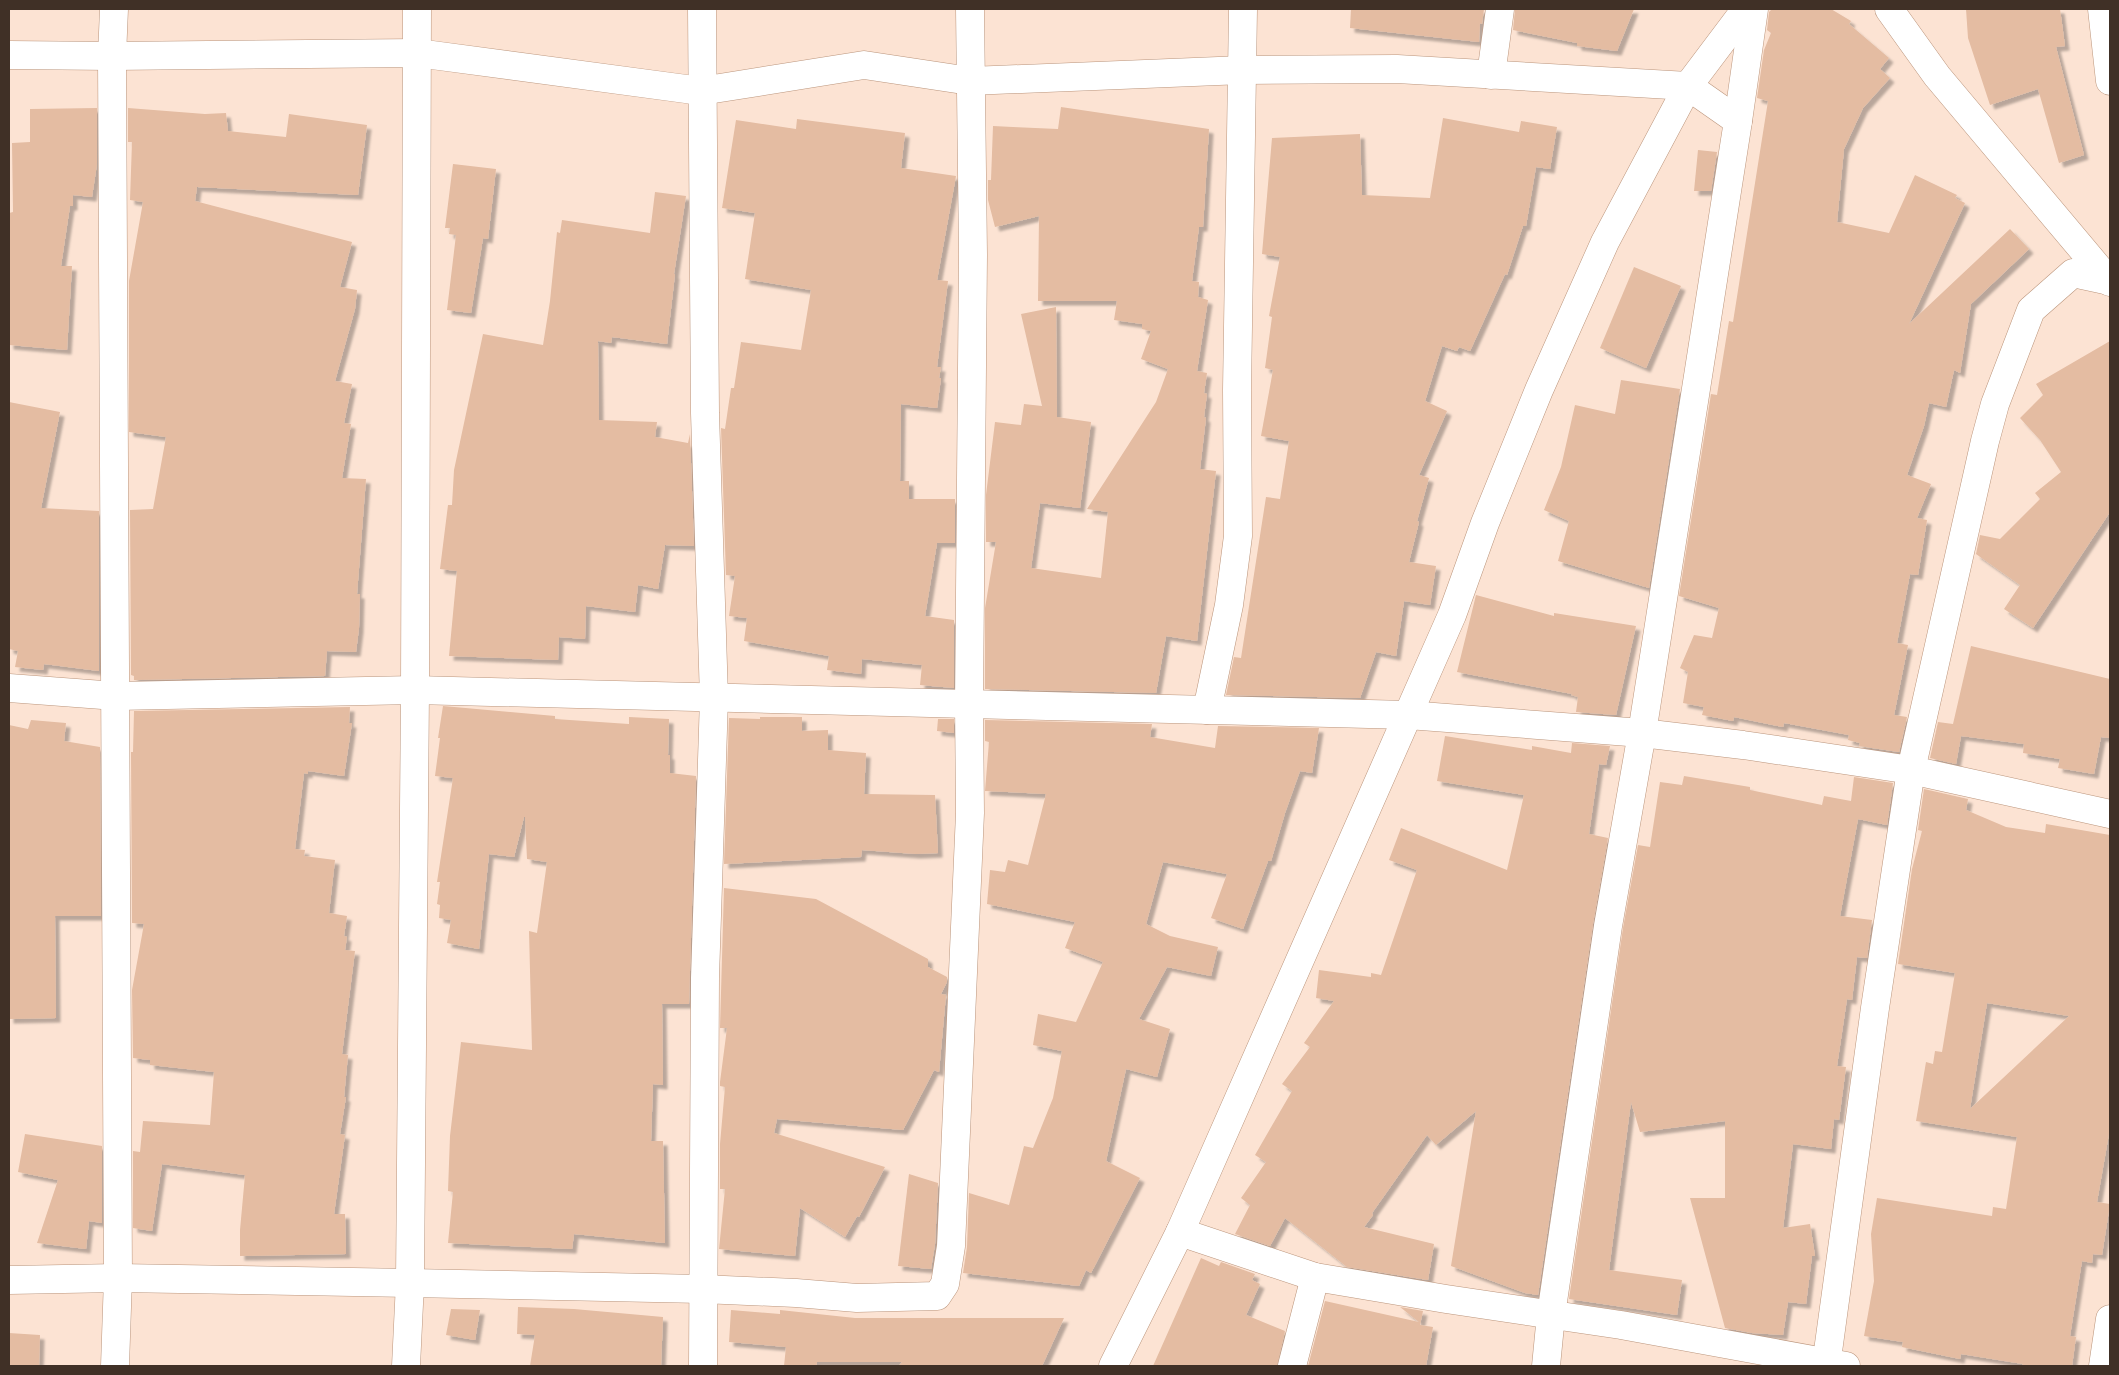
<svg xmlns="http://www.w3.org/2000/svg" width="2119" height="1375" font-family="Poppins,sans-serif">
	<defs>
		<filter id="shadow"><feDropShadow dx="4.5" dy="4.5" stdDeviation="1" flood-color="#0004"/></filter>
	</defs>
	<rect width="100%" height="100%" fill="#fce3d3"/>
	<g fill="#e4bca2" fill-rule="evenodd" filter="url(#shadow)">
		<polygon points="1351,9 1484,9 1482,24 1480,23 1479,42 1350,28"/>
		<polygon points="1515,9 1634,9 1617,51 1577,46 1577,43 1513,30"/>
		<polygon points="1772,9 1831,9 1851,21 1849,24 1889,58 1880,69 1890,78 1863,108 1844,149 1837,222 1889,233 1915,175 1957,195 1955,198 1965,203 1909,324 2010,229 2029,249 1971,304 1960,373 1954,370 1946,407 1929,403 1924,426 1907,475 1931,484 1917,518 1927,520 1918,575 1910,574 1897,643 1908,645 1894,715 1907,717 1899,752 1859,746 1860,743 1848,740 1849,735 1784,723 1783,727 1734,717 1733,721 1702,715 1704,707 1683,703 1688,672 1680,668 1694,635 1712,638 1719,608 1679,596 1711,394 1717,395 1729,321 1733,322 1768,101 1757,98 1764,50 1771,33 1767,30 1769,12"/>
		<polygon points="1966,9 2060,9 2065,46 2056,47 2084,155 2059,163 2038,89 1990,105 1968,38"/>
		<polygon points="1061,107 1209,129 1203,227 1199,227 1192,281 1199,282 1198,297 1208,300 1197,371 1207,373 1204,393 1207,394 1204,417 1206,418 1200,469 1216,471 1197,641 1166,636 1156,693 985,689 985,608 996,542 986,542 986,495 995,422 1021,425 1024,404 1042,406 1021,314 1056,307 1057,417 1091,422 1080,508 1040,503 1031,568 1101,578 1108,512 1087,509 1156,402 1168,369 1141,359 1151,331 1142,329 1142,324 1114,320 1117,301 1038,301 1039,216 995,227 988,200 988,180 991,180 993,126 1058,129"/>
		<polygon points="97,108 97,164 92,197 73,195 73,206 70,206 61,266 72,266 67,350 9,345 9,213 13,212 12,143 30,142 30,109"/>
		<polygon points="128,108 205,114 226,113 228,131 286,137 289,114 367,125 358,195 197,187 195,201 352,242 340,287 357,290 355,309 335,381 352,384 344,423 351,424 342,478 366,479 357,594 360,594 359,628 356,652 327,651 325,676 134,680 134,676 131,675 130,510 153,509 166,437 129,432 129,281 143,202 130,200 132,142 128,142"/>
		<polygon points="1443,118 1519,132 1521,121 1557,127 1550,169 1536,167 1526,226 1523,226 1507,275 1505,274 1470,351 1459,347 1457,351 1442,346 1425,401 1447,411 1419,475 1429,478 1417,521 1419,522 1409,562 1436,566 1430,605 1404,601 1396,656 1376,652 1360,698 1226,695 1234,657 1241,658 1266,497 1280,499 1289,441 1261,436 1273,370 1265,368 1272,317 1269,316 1280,257 1262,254 1272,138 1360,134 1362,195 1430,198"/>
		<polygon points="797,119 905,133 901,168 956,176 937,280 948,281 937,367 941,367 939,378 941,378 937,408 901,404 900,481 909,481 909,499 955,499 955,543 937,543 925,616 954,620 954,688 920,685 922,665 862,659 861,674 827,670 829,656 744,641 747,618 729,616 735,576 726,575 721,428 725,429 731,388 734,388 741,342 801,350 811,290 745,279 755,213 722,208 736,120 796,129"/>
		<polygon points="1698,150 1717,152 1711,191 1694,191"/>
		<polygon points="453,164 496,169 488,239 483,238 471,313 447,310 456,235 449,234 450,228 445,228"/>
		<polygon points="655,192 686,196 674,274 675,274 667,344 612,337 611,343 598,341 599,420 657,422 655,437 688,443 690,434 694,546 665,545 658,589 638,585 635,612 586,606 585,639 559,637 558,660 449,656 457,571 440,569 448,505 452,505 454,470 483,334 543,345 550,301 557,232 560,233 562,220 650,233"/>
		<polygon points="1634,267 1681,286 1646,368 1600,348"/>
		<polygon points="2110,341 2110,512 2033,628 2004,609 2020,585 1976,554 1980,535 2000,539 2040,499 2035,493 2061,472 2040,440 2020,418 2043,395 2036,384"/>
		<polygon points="1621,380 1680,389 1649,588 1558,561 1569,521 1544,510 1561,467 1575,405 1615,414"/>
		<polygon points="9,402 60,412 41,508 99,511 99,671 44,664 43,670 15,667 18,651 9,649"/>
		<polygon points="1476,595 1554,616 1554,613 1636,626 1616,715 1576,712 1578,697 1571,695 1572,694 1457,672"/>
		<polygon points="1971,646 2110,679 2110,738 2101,737 2094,774 2058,768 2060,759 2023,753 2024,744 1961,736 1956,764 1930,758 1938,722 1953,724"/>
		<polygon points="443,706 555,716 555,719 629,724 629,717 669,719 668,755 670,755 670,773 696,776 689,1004 662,1004 663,1085 653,1084 651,1141 663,1141 665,1243 574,1234 572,1249 448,1243 453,1192 448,1191 450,1136 461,1042 532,1050 529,931 537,933 547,862 527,859 525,817 524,817 514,857 489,854 479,949 447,943 451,920 439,918 440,905 437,904 440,882 437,882 453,778 435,776 440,738 438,738"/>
		<polygon points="350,707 349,723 352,723 344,776 308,771 308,774 304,773 295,849 305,850 304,856 335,860 329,913 347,916 344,936 347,937 345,950 355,951 342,1054 348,1055 344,1097 346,1097 340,1134 345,1135 334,1214 345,1214 346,1254 240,1256 240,1230 245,1175 162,1164 152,1231 133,1228 133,1151 140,1152 143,1121 210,1125 214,1072 150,1065 150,1060 133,1058 132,990 144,924 132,923 131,752 133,752 134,711"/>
		<polygon points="760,717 802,717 802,731 828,730 828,750 866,753 864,794 935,795 938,853 916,854 862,850 861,857 724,864 729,718 760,719"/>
		<polygon points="938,719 954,719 954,733 937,731"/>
		<polygon points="31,720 66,723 64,741 100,747 101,916 55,916 56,1018 9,1019 9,725 28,729"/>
		<polygon points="985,720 1152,724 1150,737 1215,748 1218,726 1319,728 1312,773 1300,771 1285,813 1271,861 1268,861 1243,929 1211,918 1227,874 1163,862 1146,924 1170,936 1218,947 1211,976 1167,967 1139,1019 1170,1029 1157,1077 1126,1069 1106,1161 1140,1178 1091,1273 1086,1270 1079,1286 963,1273 967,1247 969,1193 1009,1205 1024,1146 1033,1148 1053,1098 1062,1051 1033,1045 1038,1014 1076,1022 1103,962 1065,948 1075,922 987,904 990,870 1005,872 1008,860 1028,865 1046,794 985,791 989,742 985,741"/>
		<polygon points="1445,736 1532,750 1532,746 1571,753 1572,743 1610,746 1606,765 1599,764 1589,834 1608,838 1593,924 1538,1295 1525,1293 1451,1266 1476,1111 1436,1145 1427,1135 1372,1213 1373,1215 1364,1227 1434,1244 1428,1280 1347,1267 1285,1218 1270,1246 1235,1234 1250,1205 1241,1198 1266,1162 1255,1155 1292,1091 1282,1084 1310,1047 1304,1043 1334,1001 1316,998 1319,970 1371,977 1371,973 1381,975 1417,870 1389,860 1401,828 1507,870 1524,795 1437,781"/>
		<polygon points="1684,776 1750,787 1750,790 1822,805 1824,796 1851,801 1854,777 1893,783 1887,825 1858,819 1840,916 1872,920 1867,958 1857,957 1852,1000 1847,999 1837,1066 1846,1067 1839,1120 1834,1119 1831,1149 1793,1144 1783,1228 1810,1224 1815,1256 1812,1256 1806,1304 1788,1302 1783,1335 1752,1333 1725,1328 1690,1198 1725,1198 1725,1121 1640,1132 1631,1102 1609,1270 1682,1280 1677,1315 1569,1299 1623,928 1638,845 1650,847 1660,782 1682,785"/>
		<path d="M 1924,789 L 1968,799 L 1966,810 L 2006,827 L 2045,833 L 2046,824 L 2110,835 L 2110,1128 L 2097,1202 L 2110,1204 L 2102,1255 L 2093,1254 L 2092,1263 L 2082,1261 L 2070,1336 L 2076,1337 L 2072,1366 L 2022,1366 L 2023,1364 L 1961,1354 L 1960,1359 L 1902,1347 L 1903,1342 L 1864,1336 L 1874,1281 L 1871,1234 L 1877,1198 L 1992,1216 L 1993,1207 L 2006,1209 L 2017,1137 L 1916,1121 L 1926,1062 L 1933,1064 L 1935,1051 L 1942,1052 L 1955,973 L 1898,964 L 1912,869 L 1922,831 L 1918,830 ZM 1987,1003 L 2069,1016 L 1970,1109 Z"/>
		<polygon points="724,888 816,899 928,959 928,967 947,977 947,982 941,994 946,995 939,1072 934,1070 903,1130 777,1119 774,1133 885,1167 859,1217 857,1216 845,1237 800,1208 795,1256 719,1249 725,1189 720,1189 720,1144 725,1087 720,1086 720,1082 727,1028 720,1028"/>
		<polygon points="25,1134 102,1146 102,1223 89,1221 86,1249 37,1243 58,1180 18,1172"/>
		<polygon points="909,1174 938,1183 935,1244 931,1269 898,1266"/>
		<polygon points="1201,1258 1219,1266 1221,1262 1255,1274 1252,1280 1260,1284 1246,1315 1285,1331 1277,1366 1153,1366"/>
		<polygon points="1325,1301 1419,1322 1400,1307 1423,1311 1420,1325 1433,1327 1426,1366 1308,1366"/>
		<polygon points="518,1307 574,1309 663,1317 661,1366 530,1366 535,1335 517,1334"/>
		<polygon points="451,1309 480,1310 475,1340 446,1335"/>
		<polygon points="731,1310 780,1314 780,1310 855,1318 1064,1318 1042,1366 899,1366 902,1362 817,1362 816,1366 784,1366 786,1347 729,1342"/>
		<polygon points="9,1333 40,1335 39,1366 9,1366"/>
	</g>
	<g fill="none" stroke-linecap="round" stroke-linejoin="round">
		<defs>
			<g id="minor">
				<polyline points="114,9 112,56 118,1278 115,1366"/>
				<polyline points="702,9 705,413 714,698 705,978 703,1366"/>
				<polyline points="1889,9 1937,76 2110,282"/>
				<polyline points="2102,9 2110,81"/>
				<polyline points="9,55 112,56 417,53 701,91 864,65 970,81 1243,70 1397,69 1688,86 1738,121"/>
				<polyline points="1491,75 1500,9"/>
				<polyline points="9,688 116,696 415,690 1408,715 1642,733 1743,745 1911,770 2110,814"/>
				<polyline points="1207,710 1229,605 1238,536 1237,390 1243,9"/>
				<polyline points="1180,1232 1315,1277 1446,1299 1621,1325 1846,1366"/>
				<polyline points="9,1280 118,1278 410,1283 702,1289 796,1293 857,1298 937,1296 945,1284 951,1246 970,813 969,704 973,255 970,9"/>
				<polyline points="406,1366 410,1283 415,690 417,9"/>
				<polyline points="1292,1366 1315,1277"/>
				<polyline points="1546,1366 1551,1315 1608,926 1642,733 1738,121 1754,9"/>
				<polyline points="1826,1366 1875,1008 1911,770 1985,441 1995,404 2031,310 2073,273 2110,281"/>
				<polyline points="2103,1366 2110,1319"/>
			</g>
			<polyline id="tertiary" points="1113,1366 1180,1232 1452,615 1485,523 1539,390 1605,242 1688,86 1746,9"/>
		</defs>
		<use href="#minor" stroke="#bb957c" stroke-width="29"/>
		<use href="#tertiary" stroke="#bb957c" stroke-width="29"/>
		<use href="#minor" stroke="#fff" stroke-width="28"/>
		<use href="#tertiary" stroke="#fff" stroke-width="28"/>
	</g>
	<rect width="2119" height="1375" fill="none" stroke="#403026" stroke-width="20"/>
</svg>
